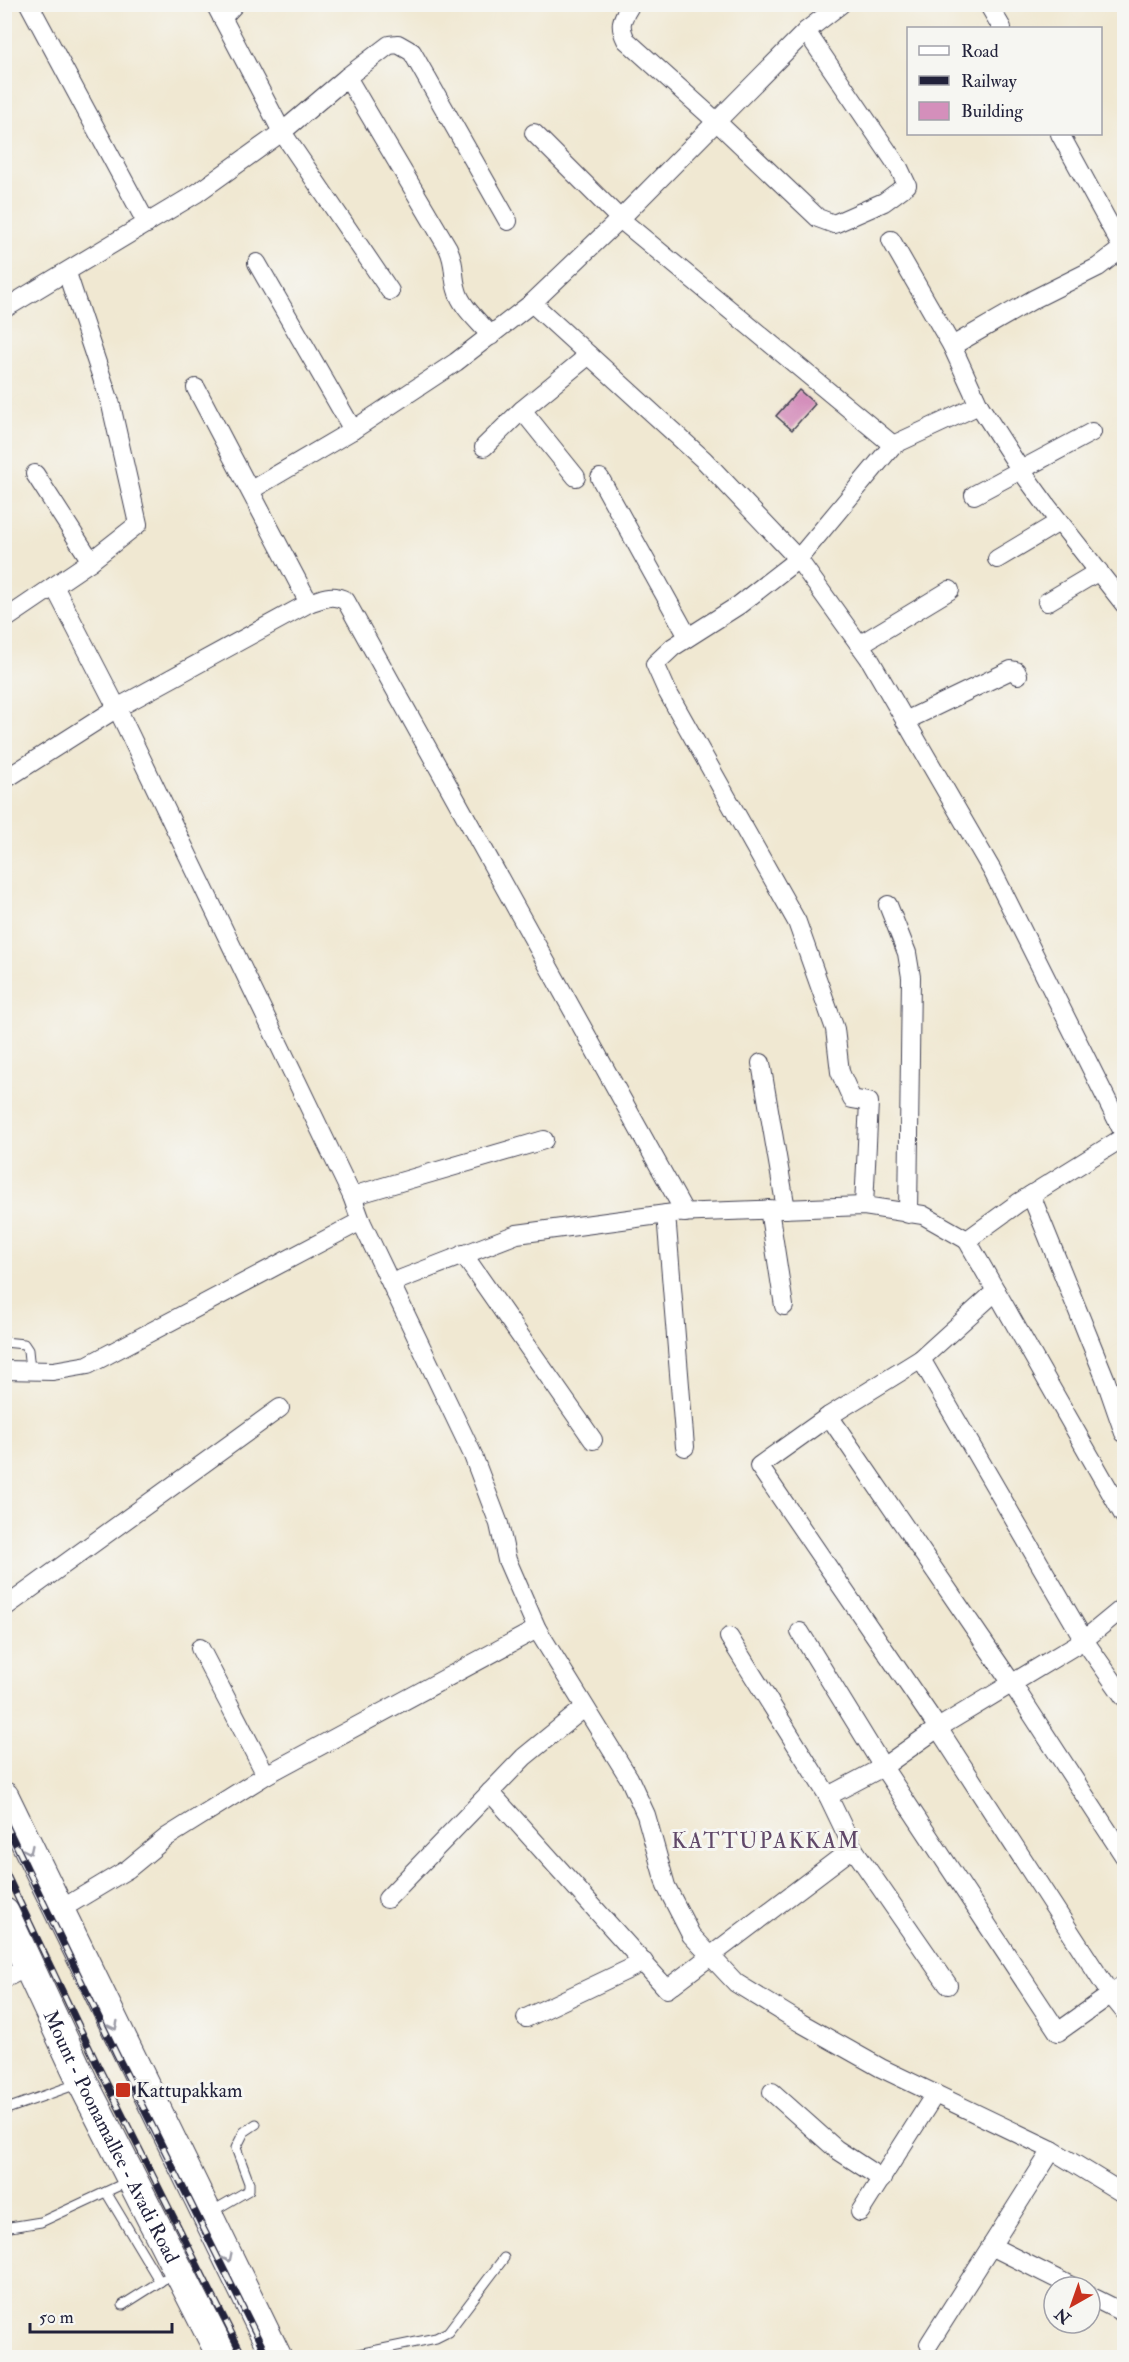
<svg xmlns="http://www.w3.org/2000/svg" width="1129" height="2362" font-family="'IM FELL Double Pica',serif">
	<rect width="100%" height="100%" fill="#f6f6f2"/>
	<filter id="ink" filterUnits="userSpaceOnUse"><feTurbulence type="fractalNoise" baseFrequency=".0167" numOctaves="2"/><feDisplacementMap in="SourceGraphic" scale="12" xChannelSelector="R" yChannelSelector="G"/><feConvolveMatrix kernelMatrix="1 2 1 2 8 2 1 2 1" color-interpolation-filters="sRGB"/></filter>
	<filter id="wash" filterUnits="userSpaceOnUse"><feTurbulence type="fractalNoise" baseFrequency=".008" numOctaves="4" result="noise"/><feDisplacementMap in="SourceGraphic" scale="24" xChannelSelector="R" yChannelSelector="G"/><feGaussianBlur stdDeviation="1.35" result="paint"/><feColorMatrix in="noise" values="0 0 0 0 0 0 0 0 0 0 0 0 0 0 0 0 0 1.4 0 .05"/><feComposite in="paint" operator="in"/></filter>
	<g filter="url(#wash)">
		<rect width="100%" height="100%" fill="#f0e8d2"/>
		<g id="blocks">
			<polygon fill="#d48fbb" points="799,390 815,404 792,430 776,416"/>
		</g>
	</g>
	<g filter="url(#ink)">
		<use href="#blocks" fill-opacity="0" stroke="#414052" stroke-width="1.5"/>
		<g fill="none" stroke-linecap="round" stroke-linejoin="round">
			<defs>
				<g id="lane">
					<polyline points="4,1342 24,1344 28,1350 30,1370"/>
					<polyline points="4,2110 80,2083"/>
					<polyline points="106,2192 160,2282"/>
					<polyline points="211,2212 249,2190 249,2183 236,2148 244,2132 256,2124"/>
					<polyline points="4,2228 41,2222 127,2182"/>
					<polyline points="123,2305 164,2279"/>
					<polyline points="339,2358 436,2338 448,2332 504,2258"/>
				</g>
				<g id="street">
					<polyline points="29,4 147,224"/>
					<polyline points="215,4 282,132 390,291"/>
					<path d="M 631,4 C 622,19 618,24 626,40 L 717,122 L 818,218 L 834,224 L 884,202 L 907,185 L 899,168 L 806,31"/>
					<polyline points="988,4 1002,28"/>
					<polyline points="222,18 235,4"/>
					<path d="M 347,77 L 448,248 C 456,265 452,274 457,290 C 461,307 480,322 491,336"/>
					<polyline points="534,133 620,219 893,445"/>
					<polyline points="1060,134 1124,251"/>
					<polyline points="891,240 952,346 979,405 1020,469 1047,506 1124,604"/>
					<polyline points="257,263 353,430"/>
					<polyline points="67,273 111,405 138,524 91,561"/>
					<polyline points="532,303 704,460 798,559 869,658 993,872 1124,1134"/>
					<polyline points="4,309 197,193 282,132 347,77 389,45 398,44 412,52 508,221"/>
					<polyline points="952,346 1034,299 1098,267 1124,247"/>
					<polyline points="522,410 576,477"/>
					<polyline points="484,447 522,410 589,355"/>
					<polyline points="600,478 688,637"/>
					<polyline points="251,490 353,430 456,362 532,303 620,219 806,31 841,4"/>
					<polyline points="974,495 1092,432"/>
					<polyline points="997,559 1059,522"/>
					<polyline points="54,586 117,708 352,1196 361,1221 472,1453 499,1524 507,1560 537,1629 629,1778 646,1815 666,1886 691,1935 736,1983 801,2023 881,2068 1052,2150 1124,2194"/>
					<polyline points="1047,602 1099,571"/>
					<path d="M 309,603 C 323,598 333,593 346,601 L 685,1213"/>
					<polyline points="4,620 91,561 35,474"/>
					<polyline points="859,645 950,590"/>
					<polyline points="905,721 1011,670 1016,671 1018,675"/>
					<polyline points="4,780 117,708 309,603 196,388"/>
					<polyline points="888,905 907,953 911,977 908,1214"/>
					<polyline points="761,1063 786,1209"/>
					<polyline points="1031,1195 1105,1378 1124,1433"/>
					<polyline points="352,1196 544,1140"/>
					<polyline points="864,1206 869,1102 852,1099 840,1072 835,1029 797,922 667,691 655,664 673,647 739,605 798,559 893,445 979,405"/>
					<polyline points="769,1209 784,1306"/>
					<polyline points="666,1214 685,1447"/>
					<polyline points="967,1240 996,1291 921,1359 1084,1640 1124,1697"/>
					<polyline points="463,1254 593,1440"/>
					<polyline points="391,1283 517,1234 674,1213 864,1206 923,1215 967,1240 1018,1203 1124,1137"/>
					<polyline points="996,1291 1124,1516"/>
					<polyline points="921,1359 829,1416 759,1466 938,1728 1111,1995 1124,2011"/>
					<polyline points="4,1370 53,1371 88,1365 361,1221"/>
					<polyline points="829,1416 1011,1682 1124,1856"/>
					<polyline points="4,1608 280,1408"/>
					<polyline points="800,1632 883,1767 1058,2032 1124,1985"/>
					<polyline points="729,1637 828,1796 853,1848 948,1985"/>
					<polyline points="200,1648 266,1775"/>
					<polyline points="490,1792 667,1989 853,1848"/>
					<polyline points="828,1796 883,1767 938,1728 1084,1640 1124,1607"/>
					<polyline points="387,1899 524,1757 584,1708"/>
					<polyline points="58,1911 128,1869 167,1837 266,1775 537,1629"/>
					<polyline points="4,1979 29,1966"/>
					<polyline points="526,2018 644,1962"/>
					<polyline points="772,2092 836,2149 882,2179"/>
					<polyline points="860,2212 935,2094"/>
					<polyline points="991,2246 1073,2287"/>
					<polyline points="1090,2296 1124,2313"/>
					<polyline points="929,2344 1052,2150"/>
				</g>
				<g id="primary">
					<polyline points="4,1797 277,2358"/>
					<path id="s1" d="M 4,1913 L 83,2083 L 223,2358"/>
				</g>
			</defs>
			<use href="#lane" stroke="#414052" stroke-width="11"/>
			<use href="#street" stroke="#414052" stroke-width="20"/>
			<use href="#primary" stroke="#414052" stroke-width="32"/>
			<use href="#lane" stroke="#fff" stroke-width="9"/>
			<use href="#street" stroke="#fff" stroke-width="18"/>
			<use href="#primary" stroke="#fff" stroke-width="30"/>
			<defs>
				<g id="rail">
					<polyline points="4,1820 116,2053 268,2358"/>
					<polyline points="4,1869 97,2064 244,2358"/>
				</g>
			</defs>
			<use href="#rail" stroke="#22223b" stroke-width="7"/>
			<use href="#rail" stroke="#f6f6f2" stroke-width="4.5" stroke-dasharray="14" stroke-linecap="butt"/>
		</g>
		<defs><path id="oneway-chevron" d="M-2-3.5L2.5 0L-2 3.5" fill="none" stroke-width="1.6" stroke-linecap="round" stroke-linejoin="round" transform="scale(1.5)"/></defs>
		<g stroke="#9c9ca7">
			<use href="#oneway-chevron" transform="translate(29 1850) rotate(65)"/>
			<use href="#oneway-chevron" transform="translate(114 2026) rotate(64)"/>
			<use href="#oneway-chevron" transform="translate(228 2258) rotate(64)"/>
		</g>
	</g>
	<rect fill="#c8321e" stroke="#f6f6f2" stroke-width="2" x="115" y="2082" width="16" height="16" rx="3"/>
	<g text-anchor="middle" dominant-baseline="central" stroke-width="6" stroke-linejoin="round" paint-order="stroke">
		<g font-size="20" fill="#22223b" stroke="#f6f6f2" text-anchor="start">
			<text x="136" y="2090">Kattupakkam</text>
		</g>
		<g font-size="20" fill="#22223b" stroke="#f6f6f2">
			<text stroke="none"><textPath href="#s1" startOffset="248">Mount - Poonamallee - Avadi Road</textPath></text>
		</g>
		<g font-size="22" letter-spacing="1.5" fill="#604868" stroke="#f6f6f2">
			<text x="766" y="1841">KATTUPAKKAM</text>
		</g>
	</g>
	<rect width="1129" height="2362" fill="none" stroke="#f6f6f2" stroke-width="24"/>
	<rect x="907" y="27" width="195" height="108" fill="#f6f6f2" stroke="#a1a1a9" stroke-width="1.5"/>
	<rect x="919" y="46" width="30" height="9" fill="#ffffff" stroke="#a1a1a9" stroke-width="1.5"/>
	<text x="961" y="57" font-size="18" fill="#22223b">Road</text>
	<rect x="919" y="76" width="30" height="9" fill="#22223b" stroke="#a1a1a9" stroke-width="1.5"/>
	<text x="961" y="87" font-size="18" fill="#22223b">Railway</text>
	<rect x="919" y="102" width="30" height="18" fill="#d48fbb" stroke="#a1a1a9" stroke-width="1.5"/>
	<text x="961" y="117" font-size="18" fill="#22223b">Building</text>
	<g transform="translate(1072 2305) rotate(220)"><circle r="28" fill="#f6f6f2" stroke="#a1a1a9" stroke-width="1.5"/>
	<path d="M0-4.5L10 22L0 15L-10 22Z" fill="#c8321e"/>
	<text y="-9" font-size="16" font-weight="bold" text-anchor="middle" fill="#22223b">N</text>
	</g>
	<path d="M30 2323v9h142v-9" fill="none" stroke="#22223b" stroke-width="3"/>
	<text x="39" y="2323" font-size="18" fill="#22223b" stroke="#f6f6f2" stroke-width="4.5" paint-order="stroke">50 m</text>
</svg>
